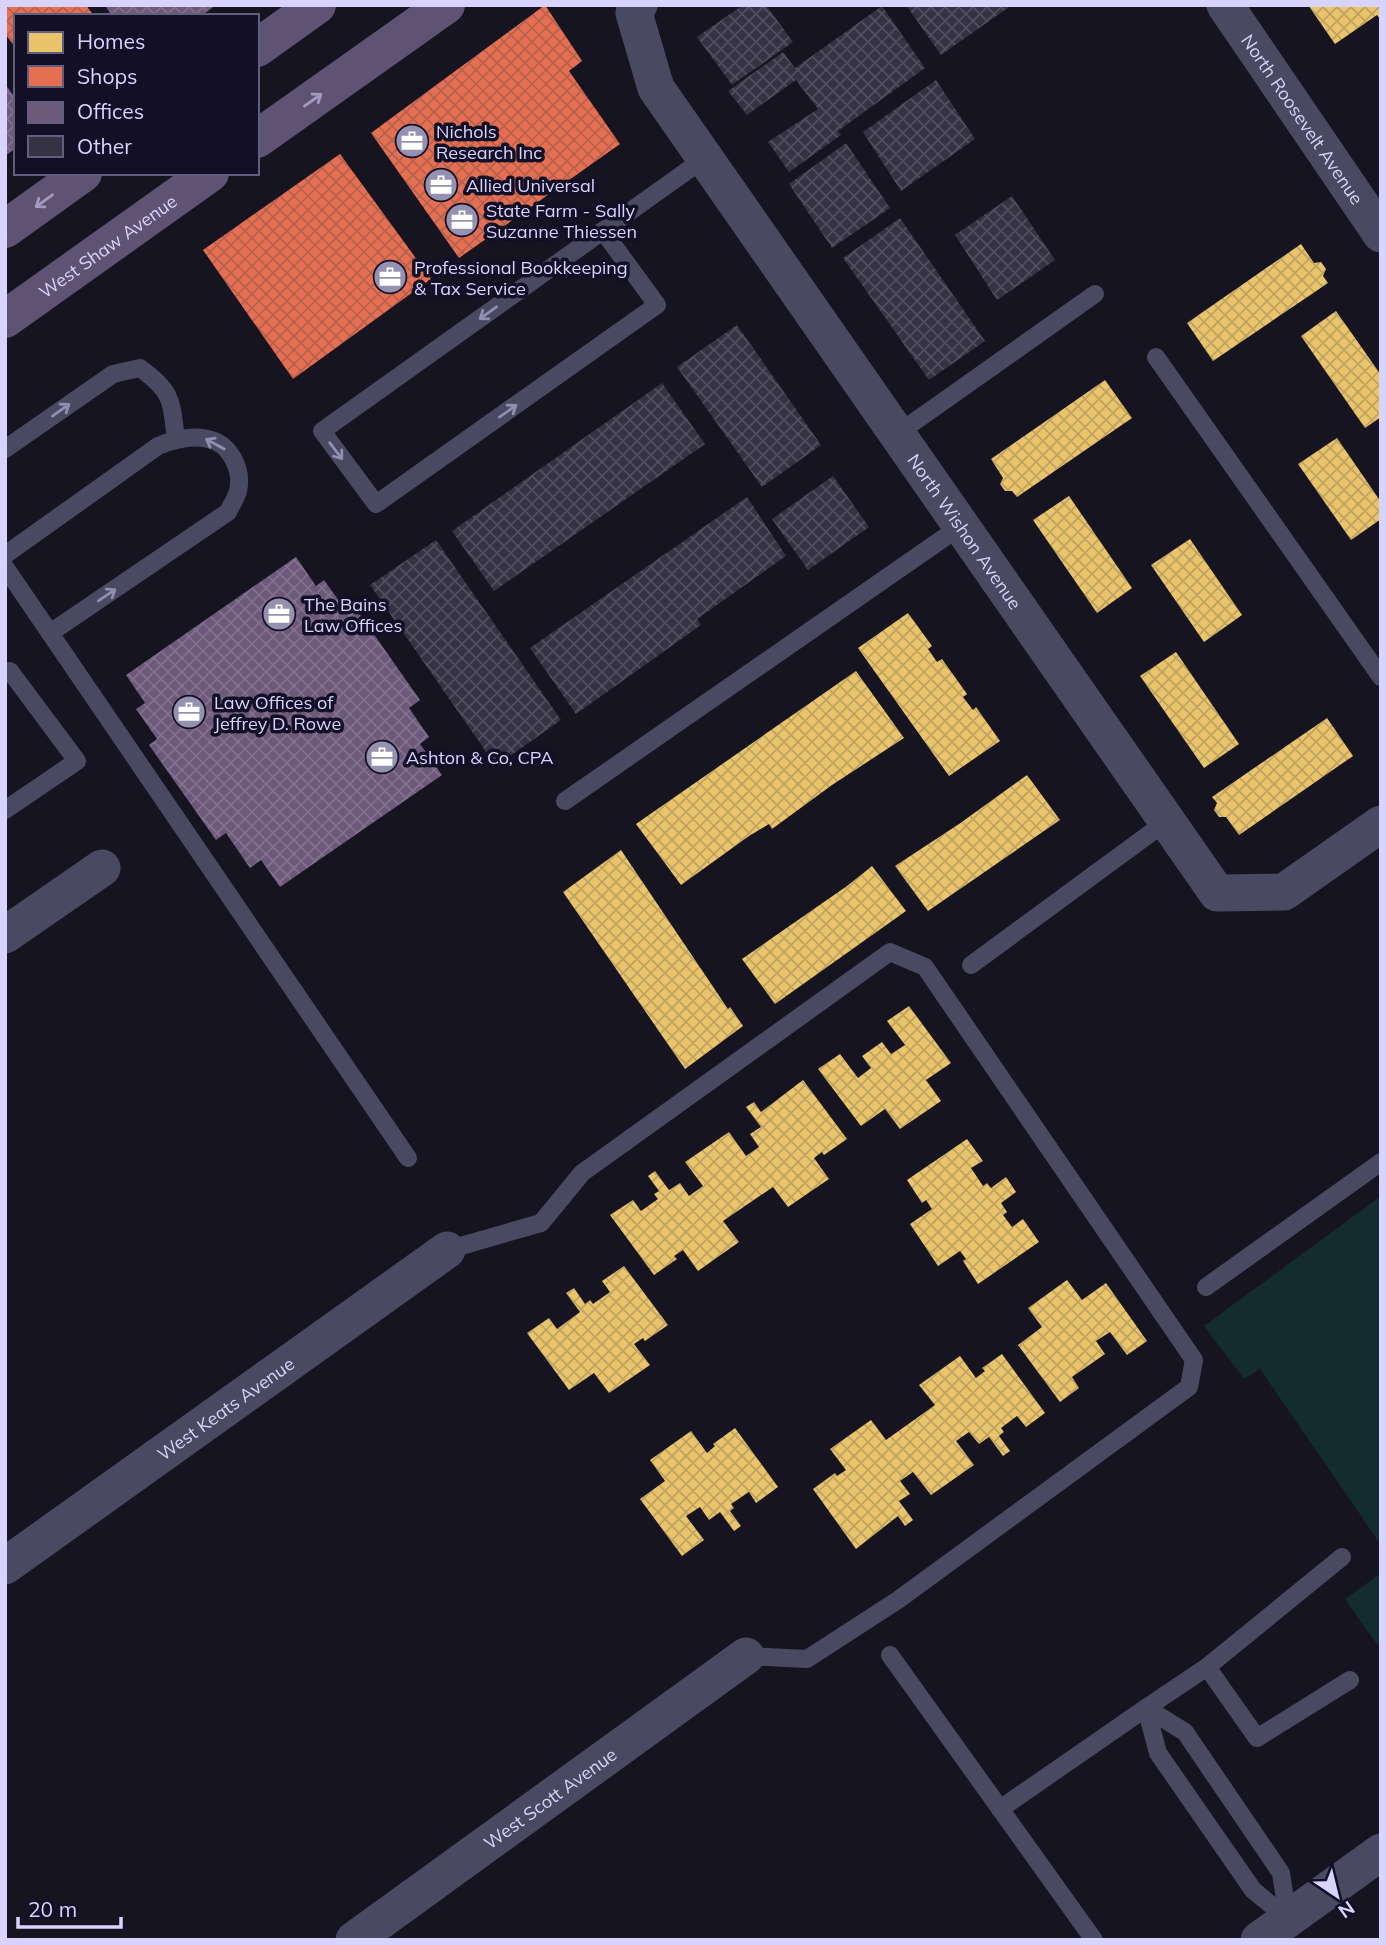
<svg xmlns="http://www.w3.org/2000/svg" width="1386" height="1945" font-family="Mulish,sans-serif">
	<defs>
		<pattern id="homes-cross-hatch" width="8" height="8" patternUnits="userSpaceOnUse" patternTransform="scale(1.75)"><rect width="8" height="8" fill="#e9c46a"/><path d="M0 0l8 8M0 8l8-8" fill="none" stroke="#bfa362"/></pattern>
		<pattern id="shops-cross-hatch" width="8" height="8" patternUnits="userSpaceOnUse" patternTransform="scale(1.75)"><rect width="8" height="8" fill="#e76f51"/><path d="M0 0l8 8M0 8l8-8" fill="none" stroke="#b56150"/></pattern>
		<pattern id="offices-cross-hatch" width="8" height="8" patternUnits="userSpaceOnUse" patternTransform="scale(1.75)"><rect width="8" height="8" fill="#6d597a"/><path d="M0 0l8 8M0 8l8-8" fill="none" stroke="#81708e"/></pattern>
		<pattern id="building-cross-hatch" width="8" height="8" patternUnits="userSpaceOnUse" patternTransform="scale(1.75)"><rect width="8" height="8" fill="#343243"/><path d="M0 0l8 8M0 8l8-8" fill="none" stroke="#514f5f"/></pattern>
	</defs>
	<rect width="100%" height="100%" fill="#161421"/>
	<g fill="#132c2d">
		<polygon points="1381,1196 1381,1545 1260,1369 1244,1379 1204,1326"/>
		<polygon points="1381,1573 1381,1650 1345,1599"/>
	</g>
	<g fill="url(#homes-cross-hatch)">
		<polygon points="1308,5 1381,5 1381,20 1377,15 1335,44"/>
		<polygon points="1301,244 1314,263 1321,262 1326,269 1323,276 1328,283 1213,361 1187,323"/>
		<polygon points="1336,311 1381,375 1381,417 1365,428 1301,336"/>
		<polygon points="1105,380 1132,418 1017,497 1012,491 1005,491 1000,484 1003,478 991,459"/>
		<polygon points="1337,438 1381,502 1381,519 1351,540 1298,464"/>
		<polygon points="1069,496 1132,588 1097,613 1033,520"/>
		<polygon points="1190,539 1242,615 1204,642 1151,565"/>
		<polygon points="908,613 932,646 928,649 937,662 942,659 967,694 963,697 973,710 976,707 1000,741 949,776 858,648"/>
		<polygon points="1176,652 1239,744 1204,768 1140,676"/>
		<polygon points="856,671 904,738 832,785 772,829 769,824 749,836 681,885 636,824"/>
		<polygon points="1327,718 1353,756 1239,835 1226,817 1219,817 1214,810 1217,803 1212,797"/>
		<polygon points="1027,775 1060,820 928,911 895,866 959,824"/>
		<polygon points="621,850 728,1009 730,1007 743,1026 685,1069 563,892"/>
		<polygon points="872,866 906,911 775,1004 742,959 847,886"/>
		<polygon points="909,1006 951,1063 926,1080 941,1101 900,1129 885,1109 861,1126 818,1069 840,1054 858,1078 871,1068 862,1056 882,1042 891,1054 905,1045 887,1021"/>
		<polygon points="803,1080 847,1139 824,1155 822,1152 814,1158 829,1179 788,1207 773,1187 723,1221 739,1242 698,1271 683,1250 674,1256 677,1259 654,1275 610,1215 633,1200 641,1211 658,1199 654,1194 659,1191 648,1176 655,1171 669,1190 680,1183 689,1196 703,1186 685,1162 729,1132 746,1156 759,1147 750,1134 761,1127 746,1107 754,1102 761,1112"/>
		<polygon points="967,1139 983,1161 971,1168 983,1186 987,1183 991,1188 1006,1177 1016,1192 1001,1203 1007,1212 1003,1215 1012,1227 1023,1219 1039,1242 978,1284 963,1261 966,1259 960,1251 938,1266 910,1224 932,1209 926,1200 922,1203 907,1180"/>
		<polygon points="624,1266 668,1325 645,1341 643,1338 634,1344 650,1365 609,1393 594,1373 569,1390 527,1333 549,1318 557,1329 580,1312 566,1293 574,1288 585,1304 590,1300 593,1304 610,1292 602,1281"/>
		<polygon points="1067,1280 1082,1300 1106,1283 1147,1341 1127,1355 1110,1332 1096,1341 1105,1354 1072,1377 1079,1388 1060,1402 1018,1345 1042,1327 1028,1308"/>
		<polygon points="1002,1354 1045,1413 1026,1427 1017,1416 1001,1428 1004,1432 999,1436 1010,1451 1003,1456 989,1437 979,1444 969,1432 956,1441 974,1465 931,1495 913,1472 900,1481 910,1494 899,1501 913,1520 905,1526 898,1516 856,1549 813,1489 835,1473 837,1476 846,1470 830,1449 871,1420 886,1440 935,1405 919,1385 960,1356 976,1378 985,1371 982,1368"/>
		<polygon points="735,1428 778,1487 756,1503 749,1492 731,1504 734,1508 730,1511 741,1526 734,1531 720,1512 709,1520 700,1507 686,1516 704,1540 682,1556 640,1499 665,1481 650,1460 691,1431 707,1453 715,1446 713,1444"/>
	</g>
	<g fill="url(#shops-cross-hatch)">
		<polygon points="5,5 86,5 94,16 16,16 16,48 5,34"/>
		<polygon points="545,5 582,61 569,71 620,144 459,258 371,133"/>
		<polygon points="340,154 431,279 293,379 203,250"/>
	</g>
	<g fill="url(#offices-cross-hatch)">
		<polygon points="105,5 216,5 201,16 112,16"/>
		<polygon points="5,84 16,99 16,148 5,156"/>
		<polygon points="296,557 316,586 324,580 344,608 352,603 420,700 409,708 429,737 420,744 442,775 280,887 261,860 250,868 226,833 216,840 149,745 157,739 136,709 145,703 126,675"/>
	</g>
	<g fill="url(#building-cross-hatch)">
		<polygon points="743,5 766,5 793,42 732,85 697,37"/>
		<polygon points="906,5 1012,5 941,55"/>
		<polygon points="882,6 925,68 838,131 841,135 789,172 768,142 818,109 796,80 747,115 728,91 783,52 795,68"/>
		<polygon points="936,80 975,139 901,191 863,132"/>
		<polygon points="846,143 890,208 832,248 789,184"/>
		<polygon points="1012,196 1055,260 997,300 955,235"/>
		<polygon points="900,218 985,341 929,380 843,258"/>
		<polygon points="737,325 821,445 762,487 677,367"/>
		<polygon points="662,383 705,444 494,591 452,531"/>
		<polygon points="833,476 869,527 808,570 772,519"/>
		<polygon points="747,497 786,556 697,619 701,625 576,714 530,648"/>
		<polygon points="436,540 561,720 496,766 370,585"/>
	</g>
	<g fill="none" stroke-linecap="round" stroke-linejoin="round">
		<g stroke="#4a4962" stroke-width="18">
			<polyline points="603,231 657,305 376,504 322,431 705,158"/>
			<polyline points="1156,357 1381,677"/>
			<polyline points="897,434 1095,294"/>
			<path d="M 5,449 L 113,374 L 140,368 C 173,392 171,400 176,439"/>
			<path d="M 5,555 L 158,446 C 173,440 191,435 208,439 C 230,443 243,470 238,491 C 236,498 231,506 228,512 L 50,633"/>
			<polyline points="5,567 408,1158"/>
			<polyline points="5,674 10,671 77,761 5,810"/>
			<polyline points="565,801 961,526"/>
			<polyline points="971,965 1167,821"/>
			<polyline points="447,1250 541,1223 582,1173 890,952 925,967 1194,1360 1189,1387 898,1600 807,1659 746,1656"/>
			<polyline points="1206,1287 1381,1162"/>
			<polyline points="890,1655 1094,1940"/>
			<polyline points="1207,1667 1257,1738 1350,1680"/>
			<polyline points="1000,1809 1146,1708 1158,1753 1253,1890 1288,1919"/>
			<polyline points="1288,1919 1281,1873 1185,1732 1146,1708 1207,1667 1342,1557"/>
		</g>
		<g stroke="#4a4962" stroke-width="37">
			<path id="s1" d="M 639,5 L 634,13 L 656,88 L 1217,893 L 1284,892 L 1381,824"/>
			<path id="s2" d="M 1225,5 L 1381,234"/>
			<polyline points="5,935 102,868"/>
			<path id="s3" d="M 5,1566 L 447,1250"/>
			<path id="s4" d="M 354,1940 L 746,1656"/>
			<polyline points="1259,1940 1381,1852"/>
		</g>
		<g stroke="#5e5373" stroke-width="38">
			<polyline points="257,48 317,5"/>
			<polyline points="257,139 446,5"/>
			<polyline points="5,229 83,173"/>
			<path id="s5" d="M 5,319 L 210,173"/>
		</g>
	</g>
	<defs><path id="oneway-shaft" d="M-6 0H5M1.5-3L5.5 0L1.5 3" fill="none" stroke-width="1.6" stroke-linecap="round" stroke-linejoin="round" transform="scale(1.75)"/></defs>
	<g stroke="#a29ac0">
		<use href="#oneway-shaft" transform="translate(313 100) rotate(-35)"/>
		<use href="#oneway-shaft" transform="translate(44 201) rotate(144)"/>
	</g>
	<g stroke="#928eb0">
		<use href="#oneway-shaft" transform="translate(488 313) rotate(144)"/>
		<use href="#oneway-shaft" transform="translate(61 410) rotate(-35)"/>
		<use href="#oneway-shaft" transform="translate(508 411) rotate(-35)"/>
		<use href="#oneway-shaft" transform="translate(215 444) rotate(-151)"/>
		<use href="#oneway-shaft" transform="translate(336 451) rotate(53)"/>
		<use href="#oneway-shaft" transform="translate(107 595) rotate(-34)"/>
	</g>
	<defs>
		<symbol id="office-disc" viewBox="-11 -11 22 22"><circle r="9.5" fill="#9591b1" stroke="#130f26"/><path d="M-6-3h4V-5.5h4V-3h4V5H-6ZM-1-4.5V-3h2v-1.5ZM-6 0V1H6V0Z" fill="#fff"/></symbol>
	</defs>
	<g fill-rule="evenodd">
		<use href="#office-disc" x="393" y="122" width="38" height="38"/>
		<use href="#office-disc" x="422" y="166" width="38" height="38"/>
		<use href="#office-disc" x="443" y="201" width="38" height="38"/>
		<use href="#office-disc" x="371" y="258" width="38" height="38"/>
		<use href="#office-disc" x="260" y="595" width="38" height="38"/>
		<use href="#office-disc" x="170" y="693" width="38" height="38"/>
		<use href="#office-disc" x="363" y="738" width="38" height="38"/>
	</g>
	<g text-anchor="middle" dominant-baseline="central" stroke-width="7" stroke-linejoin="round" paint-order="stroke">
		<g font-size="18" fill="#d9d4ff" stroke="#130f26">
			<text stroke="none"><textPath href="#s2" startOffset="138">North Roosevelt Avenue</textPath></text>
			<text stroke="none"><textPath href="#s5" startOffset="126">West Shaw Avenue</textPath></text>
			<text stroke="none"><textPath href="#s1" startOffset="628">North Wishon Avenue</textPath></text>
			<text stroke="none"><textPath href="#s3" startOffset="271">West Keats Avenue</textPath></text>
			<text stroke="none"><textPath href="#s4" startOffset="242">West Scott Avenue</textPath></text>
		</g>
		<g font-size="18" fill="#d9d4ff" stroke="#130f26" text-anchor="start">
			<text x="436" y="131">Nichols<tspan x="436" dy="21">Research Inc</tspan></text>
			<text x="466" y="185">Allied Universal</text>
			<text x="486" y="210">State Farm - Sally<tspan x="486" dy="21">Suzanne Thiessen</tspan></text>
			<text x="414" y="267">Professional Bookkeeping<tspan x="414" dy="21">&amp; Tax Service</tspan></text>
			<text x="304" y="604">The Bains<tspan x="304" dy="21">Law Offices</tspan></text>
			<text x="214" y="702">Law Offices of<tspan x="214" dy="21">Jeffrey D. Rowe</tspan></text>
			<text x="406" y="757">Ashton &amp; Co, CPA</text>
		</g>
	</g>
	<rect width="1386" height="1945" fill="none" stroke="#d9d4ff" stroke-width="14"/>
	<rect x="14" y="14" width="245" height="161" fill="#130f26" stroke="#625e7d" stroke-width="2"/>
	<rect x="28" y="32" width="35" height="21" fill="#e9c46a" stroke="#625e7d" stroke-width="2"/>
	<text x="77" y="49" font-size="21" fill="#d9d4ff">Homes</text>
	<rect x="28" y="66" width="35" height="21" fill="#e76f51" stroke="#625e7d" stroke-width="2"/>
	<text x="77" y="84" font-size="21" fill="#d9d4ff">Shops</text>
	<rect x="28" y="102" width="35" height="21" fill="#6d597a" stroke="#625e7d" stroke-width="2"/>
	<text x="77" y="119" font-size="21" fill="#d9d4ff">Offices</text>
	<rect x="28" y="136" width="35" height="21" fill="#343243" stroke="#625e7d" stroke-width="2"/>
	<text x="77" y="154" font-size="21" fill="#d9d4ff">Other</text>
	<g transform="translate(1337 1896) rotate(145)" stroke="#130f26" stroke-width="5" paint-order="stroke">
	<path d="M0-5L12 26L0 18L-12 26Z" fill="#d9d4ff"/>
	<text y="-10" font-size="19" font-weight="bold" text-anchor="middle" fill="#d9d4ff">N</text>
	</g>
	<path d="M18 1917v10h103v-10" fill="none" stroke="#d9d4ff" stroke-width="3.5"/>
	<text x="28" y="1917" font-size="21" fill="#d9d4ff" stroke="#130f26" stroke-width="5" paint-order="stroke">20 m</text>
</svg>
